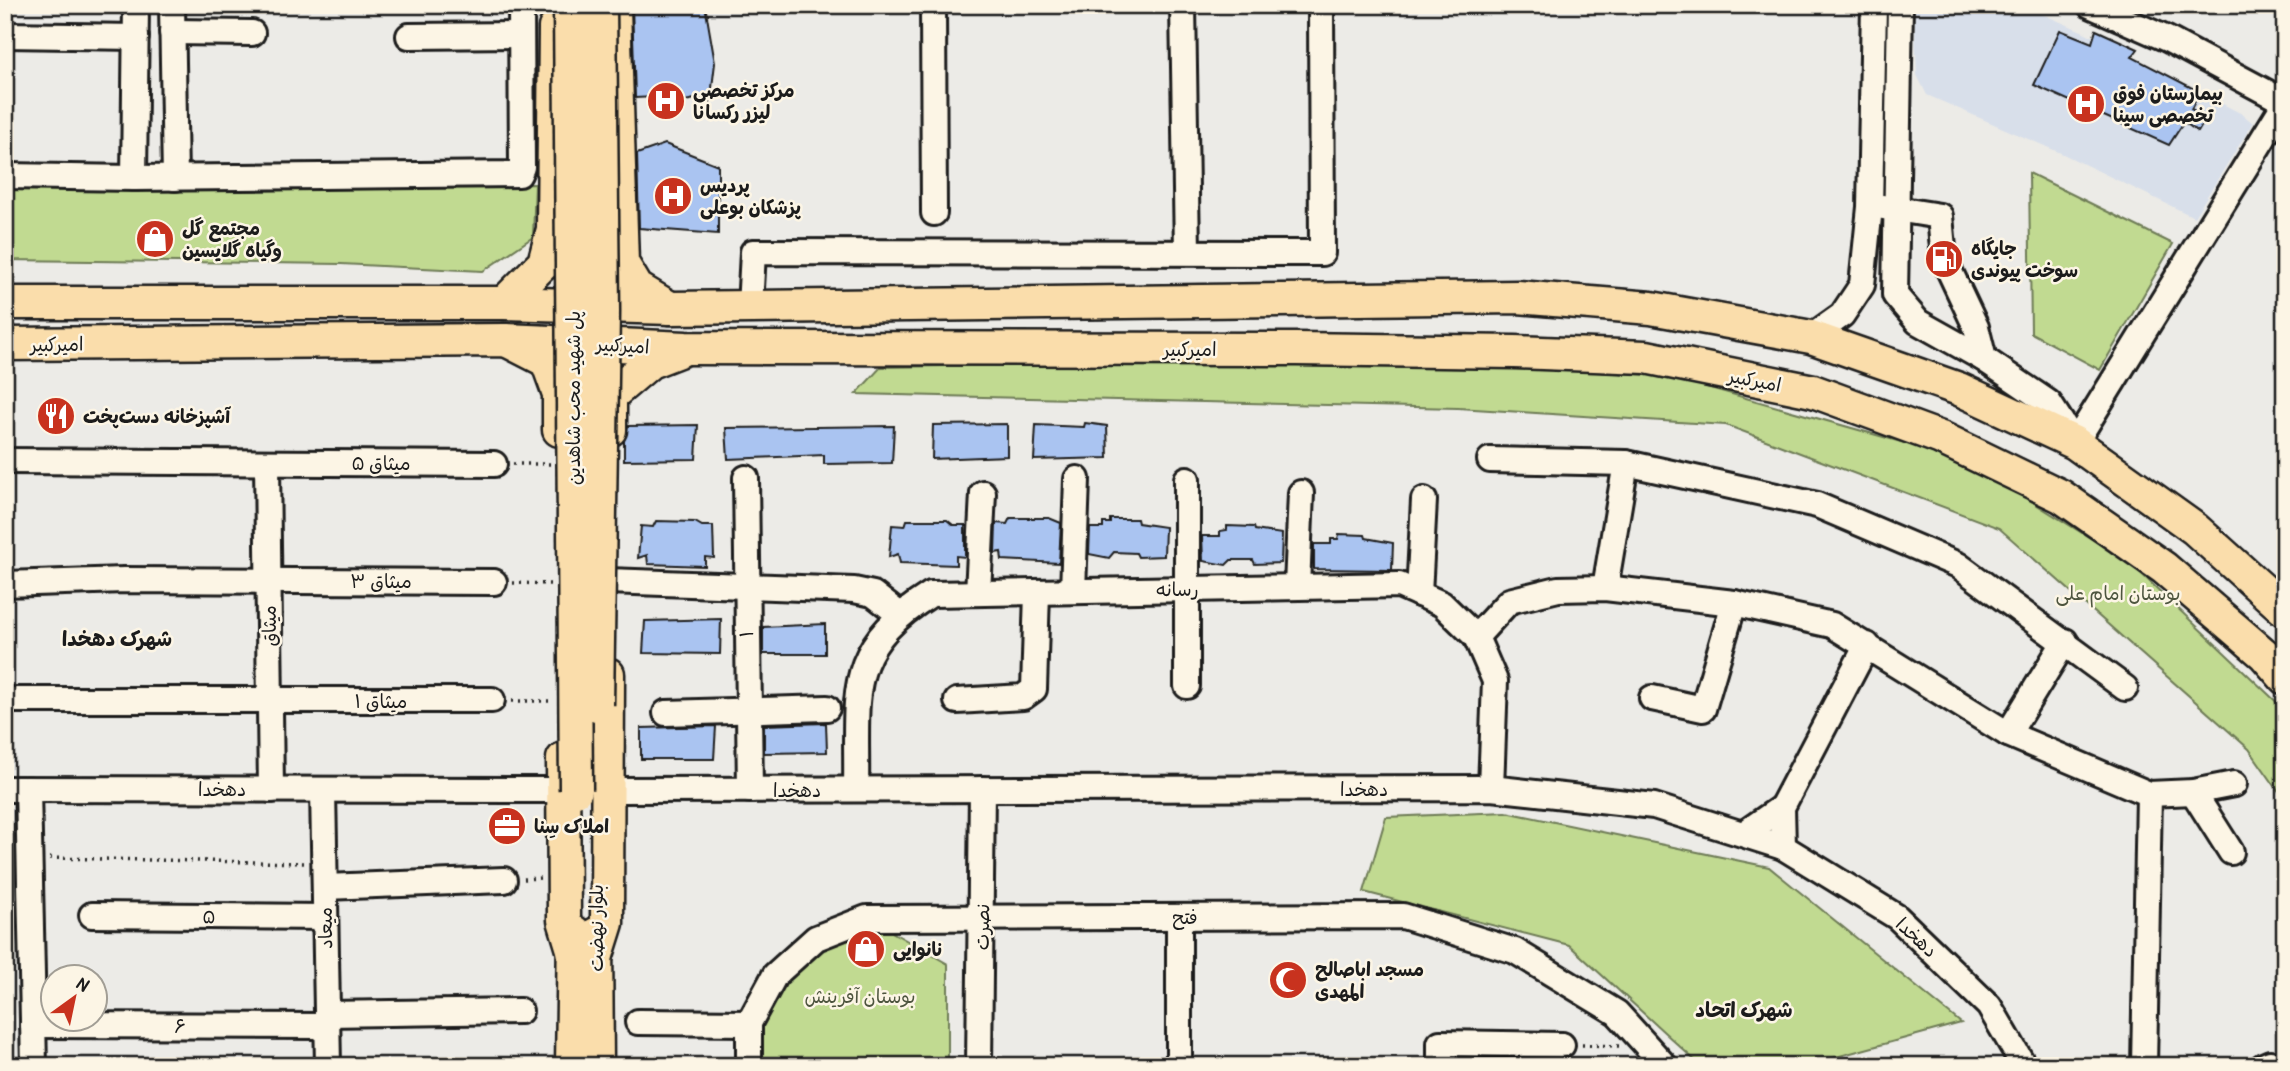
<svg xmlns="http://www.w3.org/2000/svg" width="2290" height="1071" font-family="'Patrick Hand','Playpen Sans Arabic',sans-serif">
	<rect width="100%" height="100%" fill="#ecebe7"/>
	<filter id="ink" filterUnits="userSpaceOnUse"><feTurbulence type="fractalNoise" baseFrequency=".0143" numOctaves="2"/><feDisplacementMap in="SourceGraphic" scale="14" xChannelSelector="R" yChannelSelector="G"/><feConvolveMatrix kernelMatrix="1 2 1 2 8 2 1 2 1" color-interpolation-filters="sRGB"/></filter>
	<g filter="url(#ink)">
		<polygon fill="#d8dfea" points="1914,5 2021,5 2084,32 2242,114 2253,123 2194,217 2063,154 1927,95 1917,75"/>
		<g fill="#c1da91" stroke="#6e7b56" stroke-width="2">
			<polygon points="2029,173 2173,244 2100,370 2031,333"/>
			<polygon points="535,184 533,237 483,271 341,264 5,260 5,188 244,191"/>
			<polygon points="1198,362 1436,363 1668,376 1933,451 2015,491 2130,563 2285,710 2285,800 2249,749 1999,528 1726,425 1458,408 856,394 881,367"/>
			<polygon points="1506,812 1769,867 1961,1023 1803,1066 1701,1066 1569,945 1364,892 1386,817"/>
			<polygon points="867,918 948,964 948,1066 749,1066 775,975"/>
		</g>
		<g fill="#aac4f1" stroke="#1c1c1c" stroke-width="2">
			<polygon points="632,5 705,5 715,63 710,104 700,98 680,102 674,116 661,118 656,113 655,97 635,98"/>
			<polygon points="2060,30 2092,43 2096,30 2138,49 2132,57 2200,92 2191,109 2207,117 2198,132 2184,122 2169,145 2034,85"/>
			<polygon points="665,144 718,165 718,234 639,228 637,154"/>
			<polygon points="1085,423 1107,426 1108,458 1034,460 1036,425 1084,427"/>
			<polygon points="1007,424 1007,456 932,459 933,425"/>
			<polygon points="698,425 696,459 624,460 624,441 628,426"/>
			<polygon points="894,426 892,463 824,464 824,455 728,459 726,428"/>
			<polygon points="1010,518 1049,518 1061,523 1059,563 1002,560 1001,552 995,553 996,523 1007,524"/>
			<polygon points="1110,519 1137,519 1138,523 1165,527 1164,556 1138,557 1136,553 1114,552 1109,558 1089,554 1090,528 1103,528 1103,523 1110,523"/>
			<polygon points="907,520 947,520 953,525 965,525 965,557 956,556 956,565 900,563 898,554 889,557 892,525 905,526"/>
			<polygon points="656,521 695,522 702,526 713,526 714,558 705,557 705,566 648,564 647,555 638,558 641,526 653,527"/>
			<polygon points="1227,526 1254,527 1255,530 1282,534 1281,563 1255,564 1253,560 1231,560 1226,565 1203,561 1202,536 1220,536 1220,531 1227,530"/>
			<polygon points="1339,534 1365,535 1366,538 1393,543 1392,570 1314,569 1314,544 1331,544 1331,539 1338,539"/>
			<polygon points="721,619 720,654 643,653 645,621"/>
			<polygon points="825,624 825,654 763,654 763,627"/>
			<polygon points="826,723 827,752 764,753 764,725"/>
			<polygon points="716,726 714,759 641,759 641,728"/>
		</g>
		<g fill="none" stroke-linecap="round" stroke-linejoin="round">
			<defs>
				<g id="minor">
					<polyline points="172,5 175,178"/>
					<polyline points="933,5 934,213"/>
					<polyline points="1183,5 1187,252"/>
					<polyline points="1900,5 1895,295 1918,322 1984,359 2049,403 2075,443 2285,103"/>
					<polyline points="2090,5 2167,39 2285,102"/>
					<polyline points="172,32 252,33"/>
					<polyline points="5,35 136,37"/>
					<polyline points="409,36 521,35"/>
					<polyline points="5,176 134,178 519,174 522,167 521,5"/>
					<polyline points="134,178 136,5"/>
					<polyline points="1883,207 1940,216 1944,259 1976,327 1984,359"/>
					<polyline points="750,307 753,252 1322,253 1321,5"/>
					<polyline points="1811,337 1842,315 1862,285 1870,207 1874,5"/>
					<polyline points="1490,460 1626,463 1817,505 1958,565 2125,688"/>
					<polyline points="5,461 494,464"/>
					<polyline points="267,463 271,790"/>
					<polyline points="746,478 750,790"/>
					<polyline points="1187,479 1187,686"/>
					<polyline points="608,581 854,590 873,594 900,615"/>
					<polyline points="5,584 124,580 494,582"/>
					<polyline points="1297,587 1301,493"/>
					<polyline points="1605,588 1626,463"/>
					<polyline points="1073,591 1077,479"/>
					<polyline points="978,593 983,493"/>
					<polyline points="1419,594 1424,500"/>
					<polyline points="1476,637 1509,601 1558,589 1605,588 1734,603 1832,625 2008,734 2149,794"/>
					<polyline points="1652,698 1703,709 1734,603"/>
					<polyline points="5,700 492,700"/>
					<polyline points="957,701 1023,697 1034,689 1037,592"/>
					<polyline points="666,713 827,708"/>
					<polyline points="2008,734 2065,641"/>
					<polyline points="5,789 564,790"/>
					<polyline points="28,789 34,1066"/>
					<path d="M 856,789 C 858,695 842,650 931,594 L 1399,585 L 1442,604 L 1476,637 L 1495,681 L 1491,788"/>
					<polyline points="323,790 328,1066"/>
					<polyline points="607,790 1491,788 1654,806 1783,847 1897,917 1989,1006 2024,1066"/>
					<polyline points="2193,792 2231,852"/>
					<polyline points="1782,807 1867,645"/>
					<polyline points="1743,834 1782,807 1783,847"/>
					<polyline points="325,887 504,880"/>
					<polyline points="92,915 325,917"/>
					<polyline points="327,1014 520,1011"/>
					<polyline points="638,1022 749,1023"/>
					<polyline points="33,1025 327,1026"/>
					<polyline points="749,1066 749,1023 775,975 816,938 867,918 1403,916 1515,951 1617,1013 1665,1066"/>
					<polyline points="979,1066 982,789"/>
					<polyline points="1179,1066 1179,917"/>
					<polyline points="1440,1066 1440,1043 1562,1045"/>
					<polyline points="2144,1066 2149,794 2193,792 2234,784"/>
					<polyline points="2263,1066 2270,1063"/>
				</g>
				<g id="major">
					<polyline points="614,8 622,263 637,288 670,308"/>
					<polyline points="5,303 504,303 671,308 1518,297 1651,308 1811,337 1959,389 2075,443 2195,529 2285,610"/>
					<polyline points="504,303 544,263 553,229 555,28"/>
					<polyline points="510,342 547,361 559,394 559,430"/>
					<polyline points="5,344 506,340 686,348 1296,349 1515,352 1646,357 1813,391 1941,438 2061,496 2164,568 2265,655 2285,678"/>
					<polyline points="610,430 610,396 650,362 681,350"/>
					<polyline points="563,759 564,920 574,953"/>
					<polyline points="596,934 597,1066"/>
					<polyline points="597,955 607,923 608,674"/>
					<polyline points="572,1066 574,932"/>
				</g>
			</defs>
			<use href="#minor" stroke="#1c1c1c" stroke-width="30"/>
			<use href="#major" stroke="#1c1c1c" stroke-width="37"/>
			<g stroke="#1c1c1c" stroke-width="3.5" stroke-dasharray="2 5" stroke-linecap="butt">
				<polyline points="513,464 551,464"/>
				<polyline points="513,583 551,584"/>
				<polyline points="512,701 553,701"/>
				<polyline points="50,858 305,863"/>
				<polyline points="524,879 541,878"/>
				<polyline points="1582,1045 1620,1046"/>
			</g>
			<use href="#minor" stroke="#fcf5e5" stroke-width="24"/>
			<use href="#major" stroke="#faddab" stroke-width="32"/>
			<defs>
				<g id="major-bridge">
					<polyline points="570,5 576,790"/>
					<polyline points="597,705 603,312 600,5"/>
				</g>
			</defs>
			<use href="#major-bridge" stroke="#1c1c1c" stroke-width="37" stroke-linecap="butt"/>
			<use href="#major-bridge" stroke="#faddab" stroke-width="32"/>
		</g>
	</g>
	<defs>
		<symbol id="hospital-disc" viewBox="-11 -11 22 22"><circle r="9.5" fill="#c8321e" stroke="#fcf5e5"/><path d="M-5-5h3v3.5h4V-5h3V5h-3V1.5h-4V5h-3Z" fill="#fff"/></symbol>
		<symbol id="shop-disc" viewBox="-11 -11 22 22"><circle r="9.5" fill="#c8321e" stroke="#fcf5e5"/><path d="M-5-2.5h2.3a2.7 3.5 0 0 1 5.4 0H5L5.5 6h-11ZM-1.5-2.5h3a1.5 2.3 0 0 0-3 0Z" fill="#fff"/></symbol>
		<symbol id="fuel-disc" viewBox="-11 -11 22 22"><circle r="9.5" fill="#c8321e" stroke="#fcf5e5"/><path d="M-5.5-6h7V0h2V4h1.3V-2.5L3-4.5l.8-.8L6-3V5H2.5V1h-1V6h-7ZM-4.2-4.7v3.2H.2V-4.7Z" fill="#fff"/></symbol>
		<symbol id="restaurant-disc" viewBox="-11 -11 22 22"><circle r="9.5" fill="#c8321e" stroke="#fcf5e5"/><path d="M-5-6h1v4h1v-4h1v4h1v-4h1v5L-1.5 .5V6h-2V.5L-5-1ZM5-6V6H3V1.5H1.5Q1.5-4 5-6Z" fill="#fff"/></symbol>
		<symbol id="office-disc" viewBox="-11 -11 22 22"><circle r="9.5" fill="#c8321e" stroke="#fcf5e5"/><path d="M-6-3h4V-5.5h4V-3h4V5H-6ZM-1-4.5V-3h2v-1.5ZM-6 0V1H6V0Z" fill="#fff"/></symbol>
		<symbol id="mosque-disc" viewBox="-11 -11 22 22"><circle r="9.5" fill="#c8321e" stroke="#fcf5e5"/><path d="M3.5-4.9A6 6 0 1 0 3.5 4.9A5 5 0 1 1 3.5-4.9Z" fill="#fff"/></symbol>
	</defs>
	<g fill-rule="evenodd">
		<use href="#hospital-disc" x="644" y="79" width="44" height="44"/>
		<use href="#hospital-disc" x="2064" y="82" width="44" height="44"/>
		<use href="#hospital-disc" x="651" y="174" width="44" height="44"/>
		<use href="#shop-disc" x="133" y="217" width="44" height="44"/>
		<use href="#fuel-disc" x="1922" y="237" width="44" height="44"/>
		<use href="#restaurant-disc" x="34" y="394" width="44" height="44"/>
		<use href="#office-disc" x="485" y="804" width="44" height="44"/>
		<use href="#shop-disc" x="844" y="927" width="44" height="44"/>
		<use href="#mosque-disc" x="1266" y="958" width="44" height="44"/>
	</g>
	<g text-anchor="middle" dominant-baseline="central" stroke-width="5" stroke-linejoin="round" paint-order="stroke">
		<g font-size="19" font-weight="bold" fill="#1c1c1c" stroke="#fcf5e5" text-anchor="start">
			<text x="693" y="90">مرکز تخصصی<tspan x="693" dy="22">لیزر رکسانا</tspan></text>
			<text x="2113" y="93">بیمارستان فوق<tspan x="2113" dy="22">تخصصی سینا</tspan></text>
			<text x="700" y="185">پردیس<tspan x="700" dy="22">پزشکان بوعلی</tspan></text>
			<text x="182" y="228">مجتمع گل<tspan x="182" dy="22">وگیاه گلایسین</tspan></text>
			<text x="1971" y="248">جایگاه<tspan x="1971" dy="22">سوخت پیوندی</tspan></text>
			<text x="83" y="416">آشپزخانه دست‌پخت</text>
			<text x="534" y="826">املاک سِنا</text>
			<text x="893" y="949">نانوایی</text>
			<text x="1315" y="969">مسجد اباصالح<tspan x="1315" dy="22">المهدی</tspan></text>
		</g>
		<g font-size="19" fill="#1c1c1c" stroke="#fcf5e5">
			<text transform="translate(57 344) rotate(-1)">امیرکبیر</text>
			<text transform="translate(623 345) rotate(3)">امیرکبیر</text>
			<text x="1190" y="349">امیرکبیر</text>
			<text transform="translate(1755 380) rotate(11)">امیرکبیر</text>
			<text transform="translate(573 398) rotate(-90)">پل شهید محب شاهدین</text>
			<text x="381" y="463">میثاق ۵</text>
			<text x="381" y="581">میثاق ۳</text>
			<text transform="translate(1177 589) rotate(-1)">رسانه</text>
			<text transform="translate(269 626) rotate(-91)">میثاق</text>
			<text transform="translate(746 634) rotate(-91)">۱</text>
			<text x="381" y="701">میثاق ۱</text>
			<text x="222" y="789">دهخدا</text>
			<text x="1364" y="789">دهخدا</text>
			<text x="797" y="790">دهخدا</text>
			<text transform="translate(209 916) rotate(1)">۵</text>
			<text x="1185" y="917">فتح</text>
			<text transform="translate(982 927) rotate(-89)">نصرت</text>
			<text transform="translate(325 928) rotate(-91)">میعاد</text>
			<text transform="translate(596 928) rotate(-90)">بلوار نهضت</text>
			<text transform="translate(1917 937) rotate(43)">دهخدا</text>
			<text x="180" y="1026">۶</text>
		</g>
		<g font-size="19" fill="#4e553f" stroke="#fcf5e5">
			<text x="2118" y="593">بوستان امام علی</text>
			<text x="860" y="996">بوستان آفرینش</text>
		</g>
		<g font-size="21" font-weight="bold" fill="#1c1c1c" stroke="#fcf5e5">
			<text x="117" y="638">شهرک دهخدا</text>
			<text x="1744" y="1009">شهرک اتحاد</text>
		</g>
	</g>
	<rect width="2290" height="1071" fill="none" stroke="#fcf5e5" stroke-width="28"/>
	<rect x="14" y="14" width="2262" height="1043" fill="none" stroke="#1c1c1c" stroke-width="2.5" filter="url(#ink)"/>
	<g transform="translate(74 998) rotate(33)"><circle r="33" fill="#fcf5e5" stroke="#a29e95" stroke-width="2"/>
	<path d="M0-5L12 26L0 18L-12 26Z" fill="#c8321e"/>
	<text y="-10" font-size="19" font-weight="bold" text-anchor="middle" fill="#1c1c1c">N</text>
	</g>
</svg>
